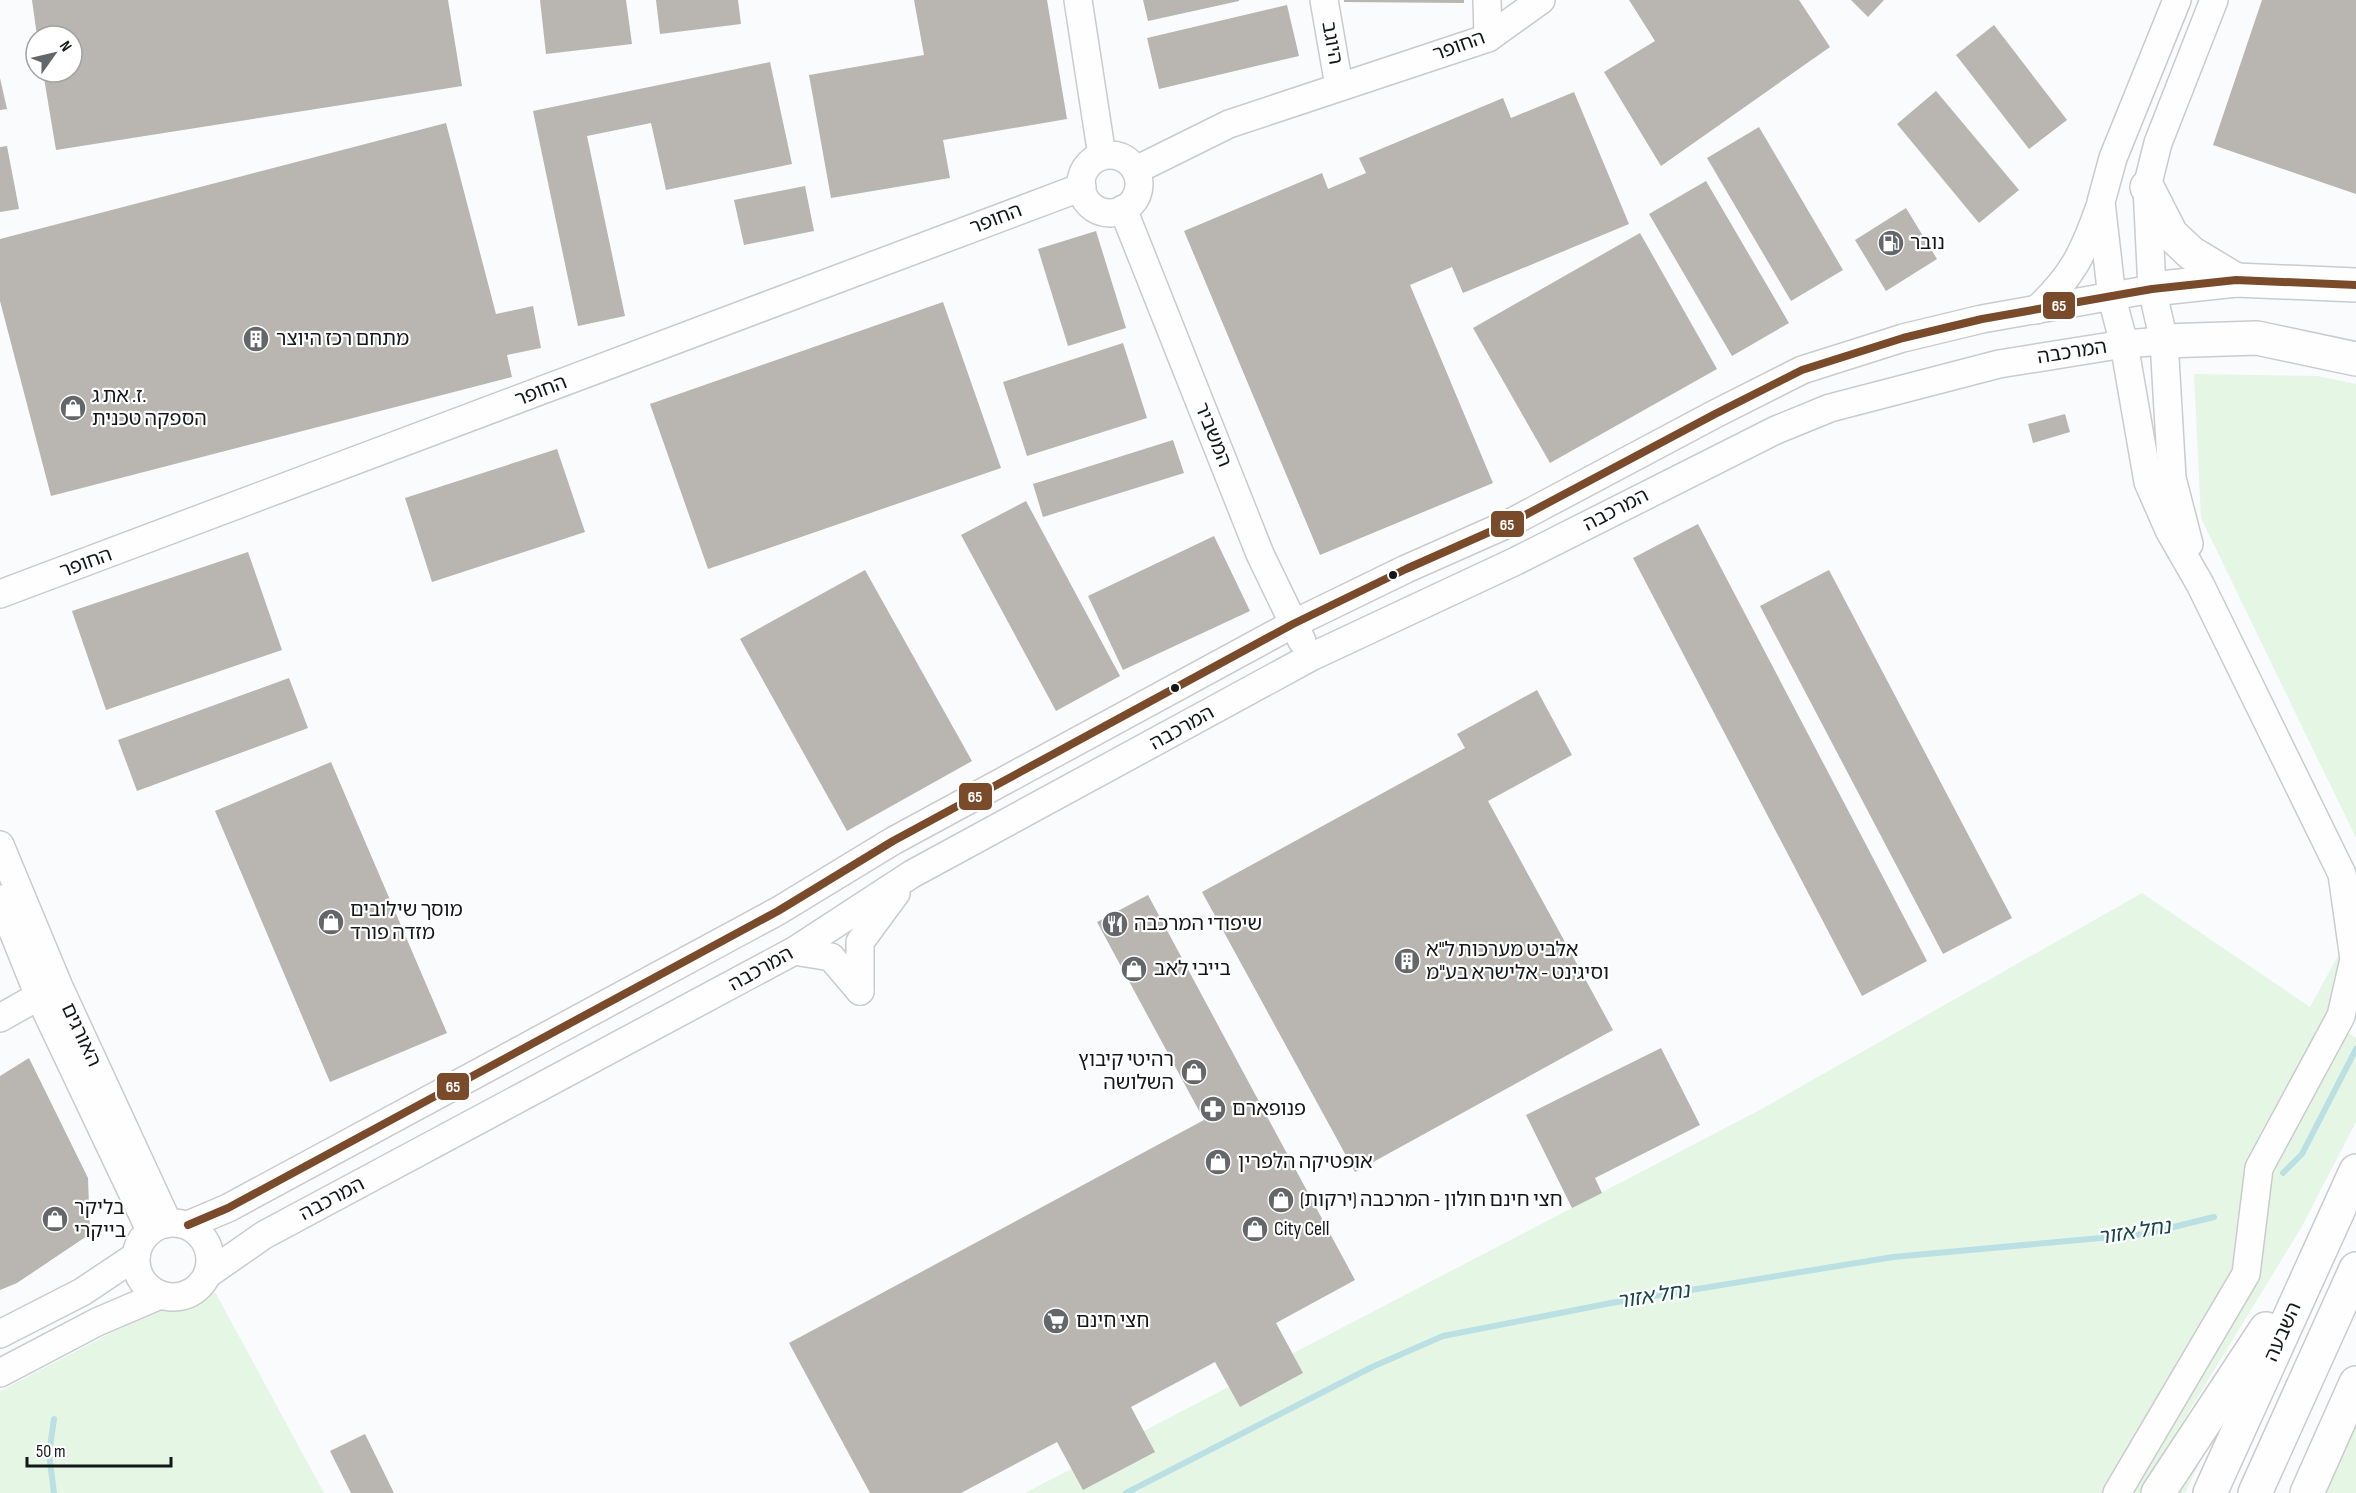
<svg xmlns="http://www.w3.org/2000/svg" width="2356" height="1493" font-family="'Sofia Sans Condensed','Noto Sans Hebrew',sans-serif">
	<rect width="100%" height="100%" fill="#f9fbfd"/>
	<g fill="#e5f6e5">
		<polygon points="2194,374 2317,376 2356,384 2356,838 2201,518"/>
		<polygon points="2142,893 2310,1007 2356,923 2333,1022 2356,1038 2356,1122 2301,1228 2139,1493 1025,1493 1756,1112"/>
		<polygon points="215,1292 324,1493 0,1493 0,1391 157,1309 188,1305"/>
		<polygon points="2356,1381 2356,1493 2305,1493"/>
		<polygon points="2214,1433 2185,1493 2175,1493"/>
	</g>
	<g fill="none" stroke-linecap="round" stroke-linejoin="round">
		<g stroke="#bbe0e3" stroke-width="6">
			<polyline points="2283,1173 2302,1154 2356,1049"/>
			<polyline points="54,1493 49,1454 54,1419"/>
			<polyline points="1126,1493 1372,1367 1443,1336 1611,1303 1893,1257 2145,1234 2214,1217"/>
		</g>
	</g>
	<g fill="#b9b5b0">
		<polygon points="32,0 448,0 462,86 56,150 43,72 72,72 72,36 37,36"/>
		<polygon points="540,0 626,0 632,44 546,54"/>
		<polygon points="656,0 738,0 741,24 660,34"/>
		<polygon points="914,0 1047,0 1067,119 943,140 950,178 831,198 809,75 924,55"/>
		<polygon points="1143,0 1239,0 1239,1 1148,21"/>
		<polygon points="1344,0 1464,0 1464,3 1344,2"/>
		<polygon points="1629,0 1799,0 1830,47 1661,166 1604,72 1655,41"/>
		<polygon points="1851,0 1884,0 1868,17"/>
		<polygon points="2262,0 2356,0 2356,194 2213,145"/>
		<polygon points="1287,5 1299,56 1159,89 1147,38"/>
		<polygon points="1994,25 2067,120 2029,149 1956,55"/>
		<polygon points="770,62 792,164 666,190 651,123 587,136 625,316 578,326 533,111"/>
		<polygon points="0,78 7,109 0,110"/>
		<polygon points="1936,91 2019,190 1979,223 1897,124"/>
		<polygon points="1574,92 1629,224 1463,293 1452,267 1410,285 1493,483 1320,555 1184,231 1322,173 1328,189 1366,173 1359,158 1503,98 1511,118"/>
		<polygon points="446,123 496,314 533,306 541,348 507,355 512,377 51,496 0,301 0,239"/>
		<polygon points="1759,127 1843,270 1791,301 1707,158"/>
		<polygon points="7,146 19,209 0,212 0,147"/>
		<polygon points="1706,181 1789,323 1732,356 1649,214"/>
		<polygon points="805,186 814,231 744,245 734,200"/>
		<polygon points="1906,208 1937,259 1886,291 1855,240"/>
		<polygon points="1096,231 1126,328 1068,346 1038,249"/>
		<polygon points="1640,233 1717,369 1550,463 1473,328"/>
		<polygon points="943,302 1001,468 708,569 650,404"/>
		<polygon points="1123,343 1147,418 1027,456 1003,382"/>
		<polygon points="2065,414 2070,432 2033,443 2028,424"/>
		<polygon points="1173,440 1184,473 1043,517 1033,484"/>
		<polygon points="557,449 585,532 432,582 405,498"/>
		<polygon points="1026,501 1120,676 1056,711 961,535"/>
		<polygon points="1698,524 1927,961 1862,996 1633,558"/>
		<polygon points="1214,536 1250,611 1123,670 1088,596"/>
		<polygon points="248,552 282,650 106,710 72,611"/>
		<polygon points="865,570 972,761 847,831 740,639"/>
		<polygon points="1829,570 2012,918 1943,954 1760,606"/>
		<polygon points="289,678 308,728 137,791 118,740"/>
		<polygon points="1537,690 1572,755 1488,801 1613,1030 1355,1172 1202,892 1465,748 1457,734"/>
		<polygon points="331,762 447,1033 330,1082 215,811"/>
		<polygon points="1148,895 1355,1280 1276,1323 1303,1373 1240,1407 1215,1362 1131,1407 1155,1452 1083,1490 1057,1442 961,1493 870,1493 789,1343 1204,1120 1097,922"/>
		<polygon points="1661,1048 1700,1125 1595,1178 1602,1193 1572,1208 1526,1115"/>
		<polygon points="29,1058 88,1178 90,1234 17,1283 0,1290 0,1076"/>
		<polygon points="365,1434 394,1493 351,1493 330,1451"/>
	</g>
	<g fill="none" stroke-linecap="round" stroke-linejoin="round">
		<defs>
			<g id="minor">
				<polyline points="1078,0 1102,156"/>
				<polyline points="1324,0 1339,86"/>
				<polyline points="1487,0 1488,38"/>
				<circle cx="1110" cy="184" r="29"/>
				<polyline points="1136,170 1229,124 1488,38 1541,0"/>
				<polyline points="1123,209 1260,554 1302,641"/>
				<path d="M 2036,310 C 2072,277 2083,254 2099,209"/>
				<polyline points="2189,544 2172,478 2164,341 2152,289 2147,187 2158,143 2214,0"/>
				<polyline points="0,594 1082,187"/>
				<polyline points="0,845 59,987 168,1223"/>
				<polyline points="0,899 39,996 150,1230"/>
				<polyline points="794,951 831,957 860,991"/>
				<polyline points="860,991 860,942 896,893"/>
				<polyline points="0,1018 39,996"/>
				<circle cx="173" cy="1260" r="37"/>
				<polyline points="188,1225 228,1208 778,911 893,841 1293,624 1406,569 1512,522 1715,414 1802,370 1903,338 1982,319 2152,289"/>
				<polyline points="208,1274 264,1235 794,951 912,874 1311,657 1516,561 1776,430 1830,408 1999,364 2124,344 2164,341"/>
				<polyline points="0,1334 82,1292 136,1256"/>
				<polyline points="0,1373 97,1322 160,1295"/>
				<polyline points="2117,1493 2246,1274 2259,1168 2341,1016 2354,959 2342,874 2200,584 2169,530 2148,482 2124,344 2112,298 2101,202 2113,158 2177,0"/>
			</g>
			<g id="highway">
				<polyline points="2147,187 2171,234 2191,253 2236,280"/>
				<polyline points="2152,289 2236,280 2356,285"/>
				<polyline points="2164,341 2257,338 2356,359"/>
				<polyline points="2158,1493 2266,1329"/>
				<polyline points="2210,1493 2356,1171"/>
				<polyline points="2255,1493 2356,1269"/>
				<polyline points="2307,1493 2356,1383"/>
			</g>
		</defs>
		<use href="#minor" stroke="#c9cbcd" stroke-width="30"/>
		<use href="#highway" stroke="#c9cbcd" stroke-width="36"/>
		<use href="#minor" stroke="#fefeff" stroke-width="27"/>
		<use href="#highway" stroke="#fefeff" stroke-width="33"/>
		<defs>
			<polyline id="bus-1" points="188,1225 228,1208 778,911 893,841 1293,624 1406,569 1512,522 1715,414 1802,370 1903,338 1982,319 2152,289 2236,280 2356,285"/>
		</defs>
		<use href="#bus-1" stroke="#fff" stroke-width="12"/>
		<use href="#bus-1" stroke="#7a4b2a" stroke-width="8"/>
	</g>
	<defs>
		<symbol id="fuel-disc" viewBox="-11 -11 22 22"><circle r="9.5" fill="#646769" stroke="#fff"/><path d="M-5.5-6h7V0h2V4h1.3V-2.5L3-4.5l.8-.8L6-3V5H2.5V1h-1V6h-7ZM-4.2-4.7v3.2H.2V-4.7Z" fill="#fff"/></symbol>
		<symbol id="building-disc" viewBox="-11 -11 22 22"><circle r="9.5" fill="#646769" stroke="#fff"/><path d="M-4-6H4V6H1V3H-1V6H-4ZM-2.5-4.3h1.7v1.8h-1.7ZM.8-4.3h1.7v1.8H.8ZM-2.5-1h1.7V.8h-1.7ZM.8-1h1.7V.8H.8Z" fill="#fff"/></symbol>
		<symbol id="shop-disc" viewBox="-11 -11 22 22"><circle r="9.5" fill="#646769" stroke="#fff"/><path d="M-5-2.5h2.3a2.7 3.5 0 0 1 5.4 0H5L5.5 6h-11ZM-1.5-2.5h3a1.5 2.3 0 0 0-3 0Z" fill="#fff"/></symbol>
		<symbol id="restaurant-disc" viewBox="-11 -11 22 22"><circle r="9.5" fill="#646769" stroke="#fff"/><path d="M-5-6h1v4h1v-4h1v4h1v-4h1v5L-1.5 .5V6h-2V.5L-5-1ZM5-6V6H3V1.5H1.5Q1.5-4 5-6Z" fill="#fff"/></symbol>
		<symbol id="pharmacy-disc" viewBox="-11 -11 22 22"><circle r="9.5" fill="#646769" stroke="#fff"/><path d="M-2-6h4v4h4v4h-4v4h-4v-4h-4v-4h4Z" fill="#fff"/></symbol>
		<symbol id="supermarket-disc" viewBox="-11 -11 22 22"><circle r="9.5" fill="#646769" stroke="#fff"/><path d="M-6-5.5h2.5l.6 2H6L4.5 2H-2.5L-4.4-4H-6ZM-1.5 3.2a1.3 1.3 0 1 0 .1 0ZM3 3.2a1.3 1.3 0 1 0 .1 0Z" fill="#fff"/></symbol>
	</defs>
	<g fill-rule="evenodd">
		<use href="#fuel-disc" x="1876" y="228" width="30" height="30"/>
		<use href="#building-disc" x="241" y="324" width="30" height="30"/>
		<use href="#shop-disc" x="58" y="393" width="30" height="30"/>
		<use href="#shop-disc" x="316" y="907" width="30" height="30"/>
		<use href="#restaurant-disc" x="1100" y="909" width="30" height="30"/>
		<use href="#building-disc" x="1392" y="946" width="30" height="30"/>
		<use href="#shop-disc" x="1119" y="954" width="30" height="30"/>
		<use href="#shop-disc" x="1179" y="1057" width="30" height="30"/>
		<use href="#pharmacy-disc" x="1198" y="1094" width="30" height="30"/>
		<use href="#shop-disc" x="1203" y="1147" width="30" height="30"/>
		<use href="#shop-disc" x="1266" y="1185" width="30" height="30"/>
		<use href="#shop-disc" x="40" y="1204" width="30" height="30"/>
		<use href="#shop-disc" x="1240" y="1214" width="30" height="30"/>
		<use href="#supermarket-disc" x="1041" y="1306" width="30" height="30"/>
	</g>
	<g fill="#141719" stroke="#fff" stroke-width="2">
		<circle cx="1393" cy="575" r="5"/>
		<circle cx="1175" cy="688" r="5"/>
	</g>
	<g text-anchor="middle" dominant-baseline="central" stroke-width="4.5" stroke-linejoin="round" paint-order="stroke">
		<g font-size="20" fill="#141719" stroke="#fff">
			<text transform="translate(1332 43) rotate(80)">היוגב</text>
			<text transform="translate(1459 46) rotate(-20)">החופר</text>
			<text transform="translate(996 219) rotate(-21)">החופר</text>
			<text transform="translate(2072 352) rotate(-9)">המרכבה</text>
			<text transform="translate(541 391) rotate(-21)">החופר</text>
			<text transform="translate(1213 435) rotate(68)">המשביר</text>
			<text transform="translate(1616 510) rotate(-27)">המרכבה</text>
			<text transform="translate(86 563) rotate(-20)">החופר</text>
			<text transform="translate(1182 728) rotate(-29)">המרכבה</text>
			<text transform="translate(761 969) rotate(-29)">המרכבה</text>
			<text transform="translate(81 1035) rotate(65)">האורגים</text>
			<text transform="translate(332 1199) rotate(-28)">המרכבה</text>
			<text transform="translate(2283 1332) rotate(-66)">השבעה</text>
		</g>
		<g font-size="20" fill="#141719" stroke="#fff" text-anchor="start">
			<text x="1910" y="243">נובר</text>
			<text x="276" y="339">מתחם רכז היוצר</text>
			<text x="92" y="396">ז. את ג.<tspan x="92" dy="23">הספקה טכנית</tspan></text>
			<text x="350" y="910">מוסך שילובים<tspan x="350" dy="23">מזדה פורד</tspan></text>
			<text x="1134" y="924">שיפודי המרכבה</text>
			<text x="1426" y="950">אלביט מערכות ל"א<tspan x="1426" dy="23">וסיגינט - אלישרא בע"מ</tspan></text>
			<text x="1154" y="969">בייבי לאב</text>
			<text x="1174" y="1060" text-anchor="end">רהיטי קיבוץ<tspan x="1174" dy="23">השלושה</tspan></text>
			<text x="1232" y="1109">פנופארם</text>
			<text x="1238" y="1162">אופטיקה הלפרין</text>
			<text x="1300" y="1200">חצי חינם חולון - המרכבה (ירקות)</text>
			<text x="74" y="1208">בליקר<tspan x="74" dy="23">בייקרי</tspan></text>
			<text x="1274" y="1229">City Cell</text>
			<text x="1076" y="1321">חצי חינם</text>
		</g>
		<g font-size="21" font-style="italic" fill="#164649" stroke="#fff">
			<text transform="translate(2134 1232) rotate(-9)">נחל אזור</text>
			<text transform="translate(1653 1296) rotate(-9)">נחל אזור</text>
		</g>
	</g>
	<g stroke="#fff" stroke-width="2">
		<rect x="2042" y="291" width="34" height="29" rx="6" fill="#7a4b2a"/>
		<rect x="1490" y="510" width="35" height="28" rx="6" fill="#7a4b2a"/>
		<rect x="958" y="782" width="35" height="29" rx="6" fill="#7a4b2a"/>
		<rect x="436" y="1072" width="34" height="29" rx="6" fill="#7a4b2a"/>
	</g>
	<g font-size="16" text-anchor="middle" font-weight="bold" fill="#fff">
		<text x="2059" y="311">65</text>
		<text x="1507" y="530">65</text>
		<text x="975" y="802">65</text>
		<text x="453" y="1092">65</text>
	</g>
	<g transform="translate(54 54) rotate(56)"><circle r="28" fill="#ffffff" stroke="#a1a2a3" stroke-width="1.5"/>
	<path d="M0-4.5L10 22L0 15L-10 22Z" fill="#646769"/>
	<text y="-9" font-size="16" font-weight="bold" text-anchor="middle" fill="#141719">N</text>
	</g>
	<path d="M27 1457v9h144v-9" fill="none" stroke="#141719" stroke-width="3"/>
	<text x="36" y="1457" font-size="18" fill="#141719" stroke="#ffffff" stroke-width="4.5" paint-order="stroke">50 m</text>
</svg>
